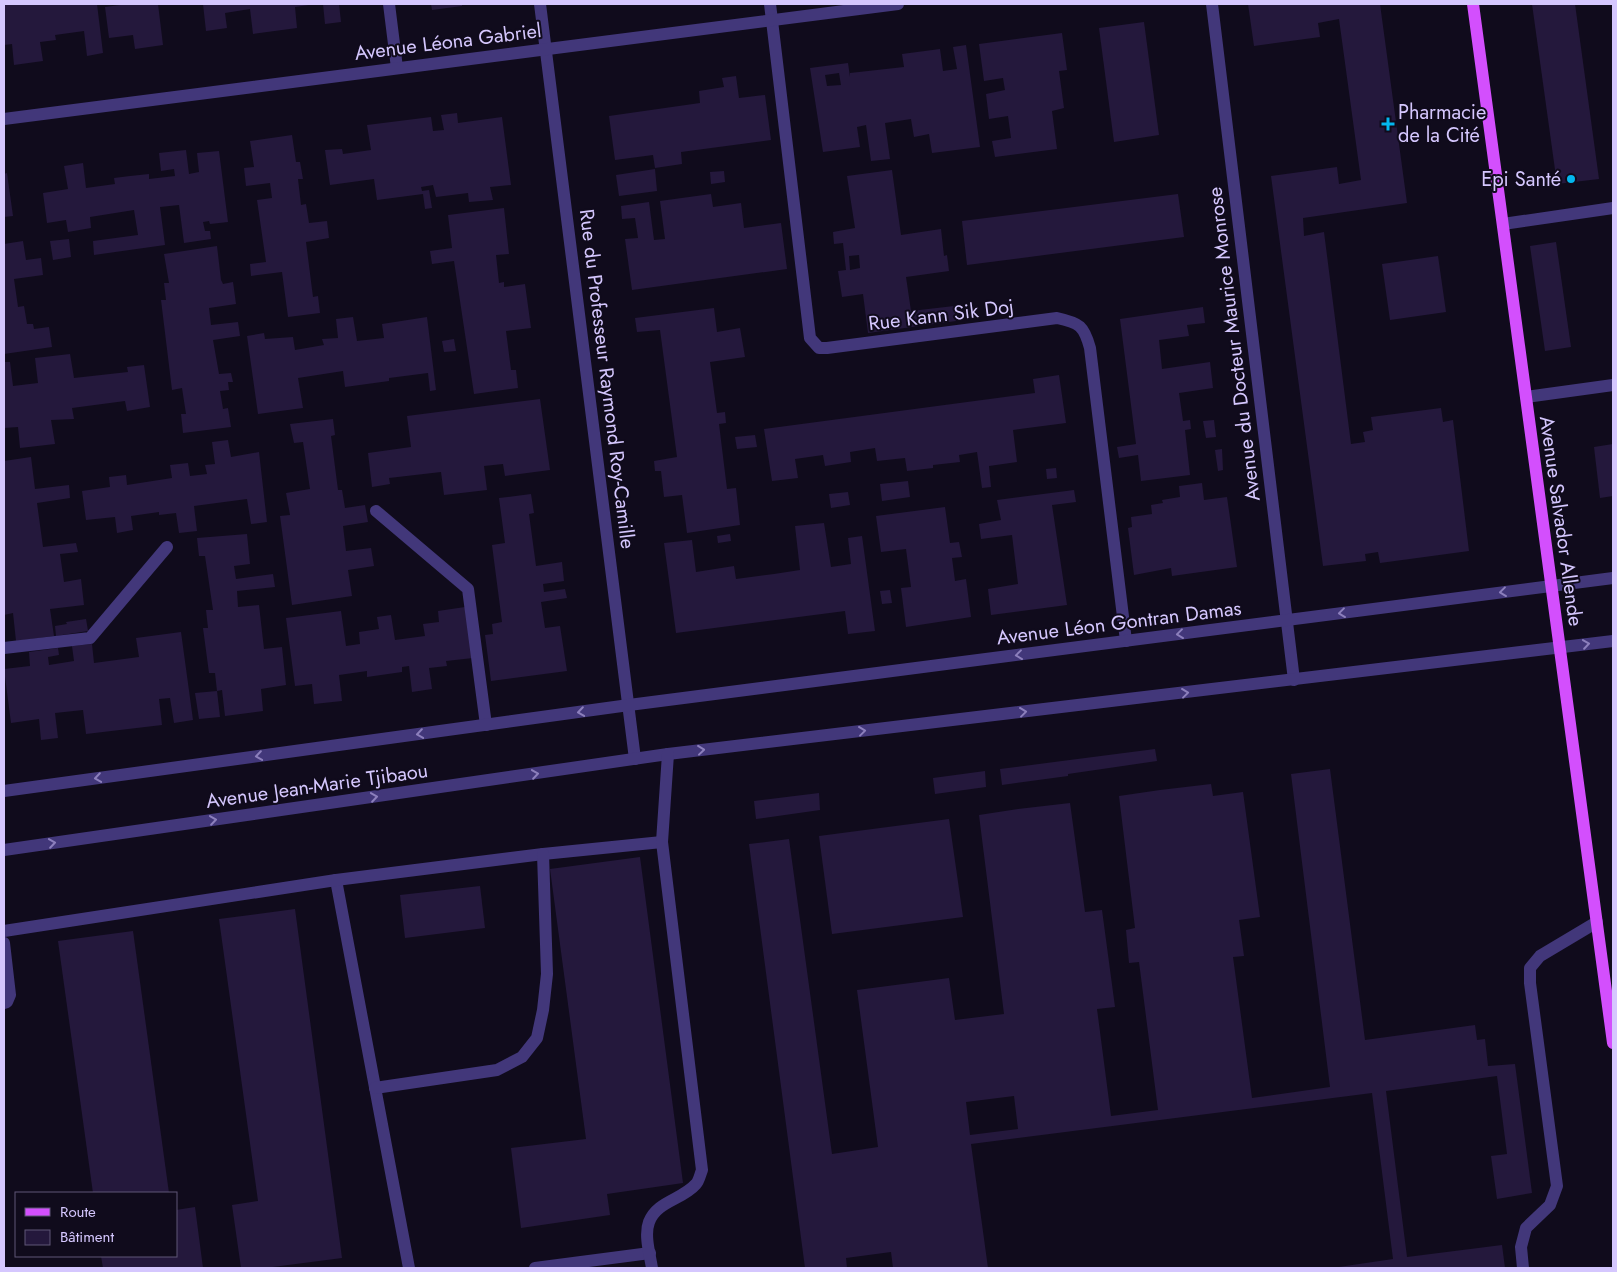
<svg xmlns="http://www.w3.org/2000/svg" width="1617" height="1272" font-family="Jost,sans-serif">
	<rect width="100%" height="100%" fill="#100b1c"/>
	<g fill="#24183c" fill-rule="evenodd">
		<polygon points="4,4 97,4 103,53 87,56 84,31 55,35 56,40 40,42 43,61 14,65 12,44 4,45"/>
		<polygon points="128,4 158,4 163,45 135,49 133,35 109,38 105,7"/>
		<polygon points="203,4 309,4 309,5 295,7 297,28 253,34 250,9 225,13 227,28 206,31"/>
		<polygon points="323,4 339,4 341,22 325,24"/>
		<polygon points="431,4 462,4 462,6 432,10"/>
		<polygon points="1248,4 1380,4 1407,203 1303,218 1304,236 1324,232 1351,444 1365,442 1363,432 1373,430 1371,417 1441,408 1443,422 1453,420 1469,551 1380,563 1378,552 1365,554 1366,561 1323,566 1271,176 1337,167 1339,184 1361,180 1339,19 1318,23 1320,37 1254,46"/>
		<polygon points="1532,4 1575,4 1599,179 1557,184"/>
		<polygon points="1144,22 1159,135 1114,142 1099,28"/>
		<polygon points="1062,33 1067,70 1059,71 1064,108 1052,111 1057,149 995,157 992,141 1011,138 1008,116 989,119 986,94 1005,90 1003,78 984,81 979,44"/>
		<path d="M 966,45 L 980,147 L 932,153 L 929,134 L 914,137 L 911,119 L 885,123 L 890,159 L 871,161 L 866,125 L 857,127 L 860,147 L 823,152 L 810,68 L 848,63 L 850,77 L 850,73 L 904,67 L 902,54 L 940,49 L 943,71 L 957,69 L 953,47 ZM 839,73 L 841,85 L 827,86 L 825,75 Z"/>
		<polygon points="736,76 739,98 765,95 771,140 681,152 682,164 655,168 653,155 615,160 609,116 700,103 699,91 724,87 722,78"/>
		<polygon points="457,113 458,123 502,117 511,185 490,187 493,200 469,202 468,193 436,197 433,185 421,187 422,191 429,190 432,208 425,209 423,194 377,200 374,179 330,185 325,150 342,149 343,154 371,150 367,125 431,117 433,131 444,130 441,115"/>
		<polygon points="292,135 296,162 300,162 303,179 298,179 301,205 306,204 309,223 327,221 329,238 306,242 313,297 318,296 320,313 288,317 282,272 251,276 250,264 266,262 257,200 272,198 270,183 246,186 244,168 254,167 250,141"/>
		<polygon points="186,150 189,174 199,172 197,153 219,151 228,222 210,224 209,221 203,222 205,231 210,231 211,239 184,243 179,205 160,207 165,245 94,255 93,241 138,235 134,210 90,217 91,228 68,232 66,220 47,223 43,193 68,189 64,166 83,163 86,188 115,184 114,178 130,176 149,174 149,179 175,176 174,169 161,171 159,153"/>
		<polygon points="655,169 657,191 619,196 616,175"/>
		<path d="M 892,170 L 901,235 L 941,229 L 944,256 L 947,255 L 949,271 L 906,277 L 911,311 L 954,306 L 956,321 L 868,333 L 863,294 L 842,297 L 838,271 L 846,270 L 843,243 L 834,244 L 833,232 L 855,228 L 847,176 ZM 859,255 L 860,268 L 850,270 L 849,256 Z"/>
		<polygon points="724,171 725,182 711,184 710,172"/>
		<polygon points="7,173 13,216 4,217 4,174"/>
		<polygon points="711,194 713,207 741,203 744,228 781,223 787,269 632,290 625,239 638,238 635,218 622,219 621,206 649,202 654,240 665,239 660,201"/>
		<polygon points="1178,194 1184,237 967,265 962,221"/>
		<polygon points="504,208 509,254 496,255 499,283 504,282 504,287 525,284 531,328 506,331 511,370 516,370 518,388 474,394 454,261 432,264 430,251 452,248 448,215"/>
		<polygon points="69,239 71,257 53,260 50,241"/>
		<polygon points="23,241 26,260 41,258 43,275 14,279 18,307 24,306 27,324 33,324 34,329 49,327 52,347 4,354 4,244"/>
		<polygon points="1556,242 1571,347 1545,351 1530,246"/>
		<polygon points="217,246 221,280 223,284 233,282 236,304 209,308 211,325 238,322 240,336 213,340 219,374 231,373 233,382 228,382 229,390 220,391 223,409 228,408 231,427 183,433 181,414 186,414 182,388 172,390 161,300 166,300 164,283 169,283 164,254"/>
		<polygon points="1438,256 1446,312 1390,320 1382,264"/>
		<polygon points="1203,307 1205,323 1187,325 1189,336 1159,340 1162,369 1210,362 1213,388 1179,393 1183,421 1190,420 1191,429 1185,430 1190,475 1141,481 1138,455 1119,458 1117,447 1136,444 1120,319"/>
		<polygon points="714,308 717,332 740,328 745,357 710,362 717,413 725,412 726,423 719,424 727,489 736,488 740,525 687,533 682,495 664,497 661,471 655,471 654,461 677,457 660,330 637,332 635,318"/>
		<polygon points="353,317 357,341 384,338 382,324 427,317 436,390 430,391 428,373 389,378 389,381 345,387 343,371 298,378 303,408 258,414 247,336 264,333 265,339 293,337 295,350 324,345 322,339 338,338 336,319"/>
		<polygon points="454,339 456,351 444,352 442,341"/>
		<polygon points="70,354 74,378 128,372 127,367 144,365 150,407 127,411 125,401 72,408 74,419 51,420 55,444 20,448 18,427 4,428 4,362 10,362 13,386 38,383 35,358"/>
		<polygon points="1059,375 1066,423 1013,430 1017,462 989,466 991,487 982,488 977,452 959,455 960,462 933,465 933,468 907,471 905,458 877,461 875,448 850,452 851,462 825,466 823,455 795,459 798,478 772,481 764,429 1035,393 1033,379"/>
		<polygon points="540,399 550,470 505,476 503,464 484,466 487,490 444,495 441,472 389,478 390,484 372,487 368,453 411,447 407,416"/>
		<polygon points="333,419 335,435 331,436 338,490 342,490 345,508 365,505 368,522 343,526 346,551 371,548 374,566 348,570 352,596 292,605 280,516 290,515 286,493 310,489 303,442 294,443 290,424"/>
		<polygon points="1214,420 1216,437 1206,438 1203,421"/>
		<polygon points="755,435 757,447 737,449 735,437"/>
		<polygon points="228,440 231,457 259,452 267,522 251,524 247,499 194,506 197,531 179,533 176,513 159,515 159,512 131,516 133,530 117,533 115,517 86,520 82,491 110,487 109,477 126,475 127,485 172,478 170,465 188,463 190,476 207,474 205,465 215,464 212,442"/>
		<polygon points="1613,444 1613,496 1600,498 1594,447"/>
		<polygon points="1222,449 1223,470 1218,471 1215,450"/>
		<polygon points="31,457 35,489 69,485 70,498 37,503 43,547 76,543 78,552 60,554 64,582 81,579 84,605 50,609 54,636 16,641 13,613 4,615 4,461"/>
		<polygon points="1056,468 1057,478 1047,479 1046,469"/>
		<polygon points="908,481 910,497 882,501 880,484"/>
		<polygon points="1202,483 1204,500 1227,497 1237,567 1172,576 1171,568 1134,575 1128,528 1132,527 1131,517 1152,514 1151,505 1163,503 1162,500 1180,497 1179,486"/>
		<polygon points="1074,490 1076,502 1052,505 1067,605 991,615 988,589 1018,584 1012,535 981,539 979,524 1001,520 997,500"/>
		<polygon points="848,492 850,505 831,508 829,494"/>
		<polygon points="531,494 534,513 529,514 536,566 562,562 564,581 543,584 544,592 565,589 567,598 541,602 545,628 560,626 567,671 491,681 485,635 493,634 492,624 502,622 492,545 505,543 499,498"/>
		<polygon points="945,507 950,543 959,542 962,557 952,558 955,581 966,579 971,617 906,627 901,588 911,587 906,549 881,552 876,516"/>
		<polygon points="824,523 831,567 851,564 848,538 862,536 875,631 848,634 845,611 676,633 664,543 692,540 696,572 734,566 736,579 774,574 800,570 795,526"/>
		<polygon points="247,534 250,564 234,566 236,579 273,574 275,587 237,591 238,607 259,605 264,649 282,647 286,685 261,689 263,711 225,716 222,690 217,691 215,673 209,673 203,628 208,628 206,610 213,610 205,556 199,556 197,538"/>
		<polygon points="730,534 731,541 718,543 717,536"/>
		<polygon points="890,590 892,603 882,604 880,591"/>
		<polygon points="465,607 473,658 446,661 447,666 429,668 432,689 412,692 409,666 402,667 402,672 367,677 367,671 339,675 342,701 314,704 312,684 295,686 286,618 341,611 346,646 360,644 359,632 379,629 377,617 391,615 395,640 425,636 423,624 439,622 438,611"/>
		<polygon points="86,619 88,631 56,636 55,626 67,624 66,622"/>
		<polygon points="181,632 193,720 174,723 170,698 159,699 162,725 86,734 83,710 55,713 58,738 41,740 39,719 11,723 4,669 30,666 29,652 58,648 59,655 48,657 49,665 74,661 72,646 92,644 94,663 139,657 136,638"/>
		<polygon points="217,691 220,717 199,719 195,693"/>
		<polygon points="1155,749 1157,761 1068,774 1068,776 1002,785 1000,769"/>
		<path d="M 1330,769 L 1365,1040 L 1475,1025 L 1477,1040 L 1485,1039 L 1488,1066 L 1515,1064 L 1532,1193 L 1497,1199 L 1491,1156 L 1507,1154 L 1497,1076 L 1386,1091 L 1407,1257 L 1502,1245 L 1505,1268 L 1332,1268 L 1393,1259 L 1372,1093 L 971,1144 L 988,1268 L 893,1268 L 891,1252 L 846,1258 L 847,1268 L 805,1268 L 749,844 L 789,839 L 832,1154 L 878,1147 L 857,990 L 949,978 L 955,1020 L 1004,1014 L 979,815 L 1018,809 L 1070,803 L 1085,912 L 1102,910 L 1115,1007 L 1097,1009 L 1111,1116 L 1158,1110 L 1139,962 L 1129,963 L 1126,930 L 1135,928 L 1119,796 L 1160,790 L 1211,784 L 1213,796 L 1243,792 L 1260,917 L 1239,920 L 1244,956 L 1233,957 L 1252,1098 L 1330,1087 L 1291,774 ZM 1014,1096 L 1018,1129 L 970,1135 L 966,1102 Z"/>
		<polygon points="985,771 986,787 935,794 933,778"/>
		<polygon points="819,793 820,810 756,819 754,801"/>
		<polygon points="949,819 963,917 832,934 819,836"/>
		<polygon points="640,857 683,1183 607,1194 610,1215 521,1228 511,1148 586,1139 550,869"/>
		<polygon points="480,886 485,928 405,938 400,895"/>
		<polygon points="295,909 342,1258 265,1268 241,1268 232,1205 258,1201 219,919"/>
		<polygon points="133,931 169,1193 93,1193 58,941"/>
		<polygon points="195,1207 203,1268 103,1268 101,1256 176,1256 176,1210"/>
	</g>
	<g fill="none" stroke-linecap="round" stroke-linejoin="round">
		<g stroke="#42377a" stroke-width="12">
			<polyline points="389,4 397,68"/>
			<polyline points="540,4 635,759"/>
			<path d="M 770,4 L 810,338 L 819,348 L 827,348 L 1057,318 C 1080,323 1084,326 1090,348 L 1126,641"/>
			<polyline points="1212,4 1294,680"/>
			<polyline points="4,119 898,4"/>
			<polyline points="1503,224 1613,208"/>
			<polyline points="1526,397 1613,385"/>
			<polyline points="376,511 468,589 486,725"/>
			<polyline points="4,648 90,638 167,547"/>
			<polyline points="4,791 629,705 1613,578"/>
			<polyline points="4,850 668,754 1613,641"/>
			<polyline points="336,880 409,1268"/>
			<polyline points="4,931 336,880 543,854 662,842"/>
			<polyline points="4,943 10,995 7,1002 4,1003"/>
			<polyline points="375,1088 497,1070 522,1057 537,1038 543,1010 547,974 543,854"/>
			<polyline points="535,1268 650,1253"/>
			<path d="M 652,1268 C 650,1255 644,1235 649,1222 C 657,1201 682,1200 696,1184 C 699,1181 700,1175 702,1170 L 662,842 L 668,754"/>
			<polyline points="1523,1268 1521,1247 1526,1228 1550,1205 1557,1186 1530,983 1530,968 1540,956 1597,922"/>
		</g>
		<polyline stroke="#d34ffd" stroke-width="12" points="1473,4 1613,1043"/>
	</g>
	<defs><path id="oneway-chevron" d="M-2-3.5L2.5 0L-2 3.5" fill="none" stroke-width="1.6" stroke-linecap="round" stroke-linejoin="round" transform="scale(1.25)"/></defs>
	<g stroke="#8c7fbc">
		<use href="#oneway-chevron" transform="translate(1503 592) rotate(173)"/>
		<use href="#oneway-chevron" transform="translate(1342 613) rotate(173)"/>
		<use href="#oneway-chevron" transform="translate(1180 634) rotate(173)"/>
		<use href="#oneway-chevron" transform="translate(1586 644) rotate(-8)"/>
		<use href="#oneway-chevron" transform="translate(1019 655) rotate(173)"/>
		<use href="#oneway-chevron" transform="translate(1185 693) rotate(-7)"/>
		<use href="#oneway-chevron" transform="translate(581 712) rotate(172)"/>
		<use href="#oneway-chevron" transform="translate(1023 712) rotate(-7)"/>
		<use href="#oneway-chevron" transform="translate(862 731) rotate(-7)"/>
		<use href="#oneway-chevron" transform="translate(420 734) rotate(172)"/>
		<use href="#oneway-chevron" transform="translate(701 750) rotate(-6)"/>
		<use href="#oneway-chevron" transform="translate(259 756) rotate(172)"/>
		<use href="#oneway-chevron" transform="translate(535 774) rotate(-8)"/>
		<use href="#oneway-chevron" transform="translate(98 778) rotate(172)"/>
		<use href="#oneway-chevron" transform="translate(374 797) rotate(-8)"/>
		<use href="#oneway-chevron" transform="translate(213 820) rotate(-8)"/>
		<use href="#oneway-chevron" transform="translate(52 843) rotate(-8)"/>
	</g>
	<g fill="#03b7ee" stroke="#100b1c" stroke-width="2">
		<path d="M1385.5 116.5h5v5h5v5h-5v5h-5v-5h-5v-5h5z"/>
		<circle cx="1571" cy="179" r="5"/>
	</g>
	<g text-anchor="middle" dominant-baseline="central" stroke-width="4" stroke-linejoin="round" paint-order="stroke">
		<g font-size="20" fill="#d5c7fe" stroke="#100b1c">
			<text transform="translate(448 42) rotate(-7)">Avenue Léona Gabriel</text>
			<text transform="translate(941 315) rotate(-7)">Rue Kann Sik Doj</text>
			<text transform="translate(1234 344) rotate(-97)">Avenue du Docteur Maurice Monrose</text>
			<text transform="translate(607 379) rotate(83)">Rue du Professeur Raymond Roy-Camille</text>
			<text transform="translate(1561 521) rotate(82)">Avenue Salvador Allende</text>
			<text transform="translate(1119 623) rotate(-7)">Avenue Léon Gontran Damas</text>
			<text transform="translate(317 786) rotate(-8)">Avenue Jean-Marie Tjibaou</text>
		</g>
		<g font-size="20" fill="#d5c7fe" stroke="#100b1c" text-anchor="start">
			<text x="1398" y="112">Pharmacie<tspan x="1398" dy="23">de la Cité</tspan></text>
			<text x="1561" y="179" text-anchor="end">Epi Santé</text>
		</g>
	</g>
	<rect width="1617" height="1272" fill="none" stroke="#d5c7fe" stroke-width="10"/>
	<rect x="15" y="1192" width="162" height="65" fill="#100b1c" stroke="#5f5676"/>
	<rect x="25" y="1208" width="25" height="8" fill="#d34ffd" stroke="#5f5676"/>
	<text x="60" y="1217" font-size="15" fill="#d5c7fe">Route</text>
	<rect x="25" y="1230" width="25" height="15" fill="#24183c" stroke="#5f5676"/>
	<text x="60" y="1242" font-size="15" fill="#d5c7fe">Bâtiment</text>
</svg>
